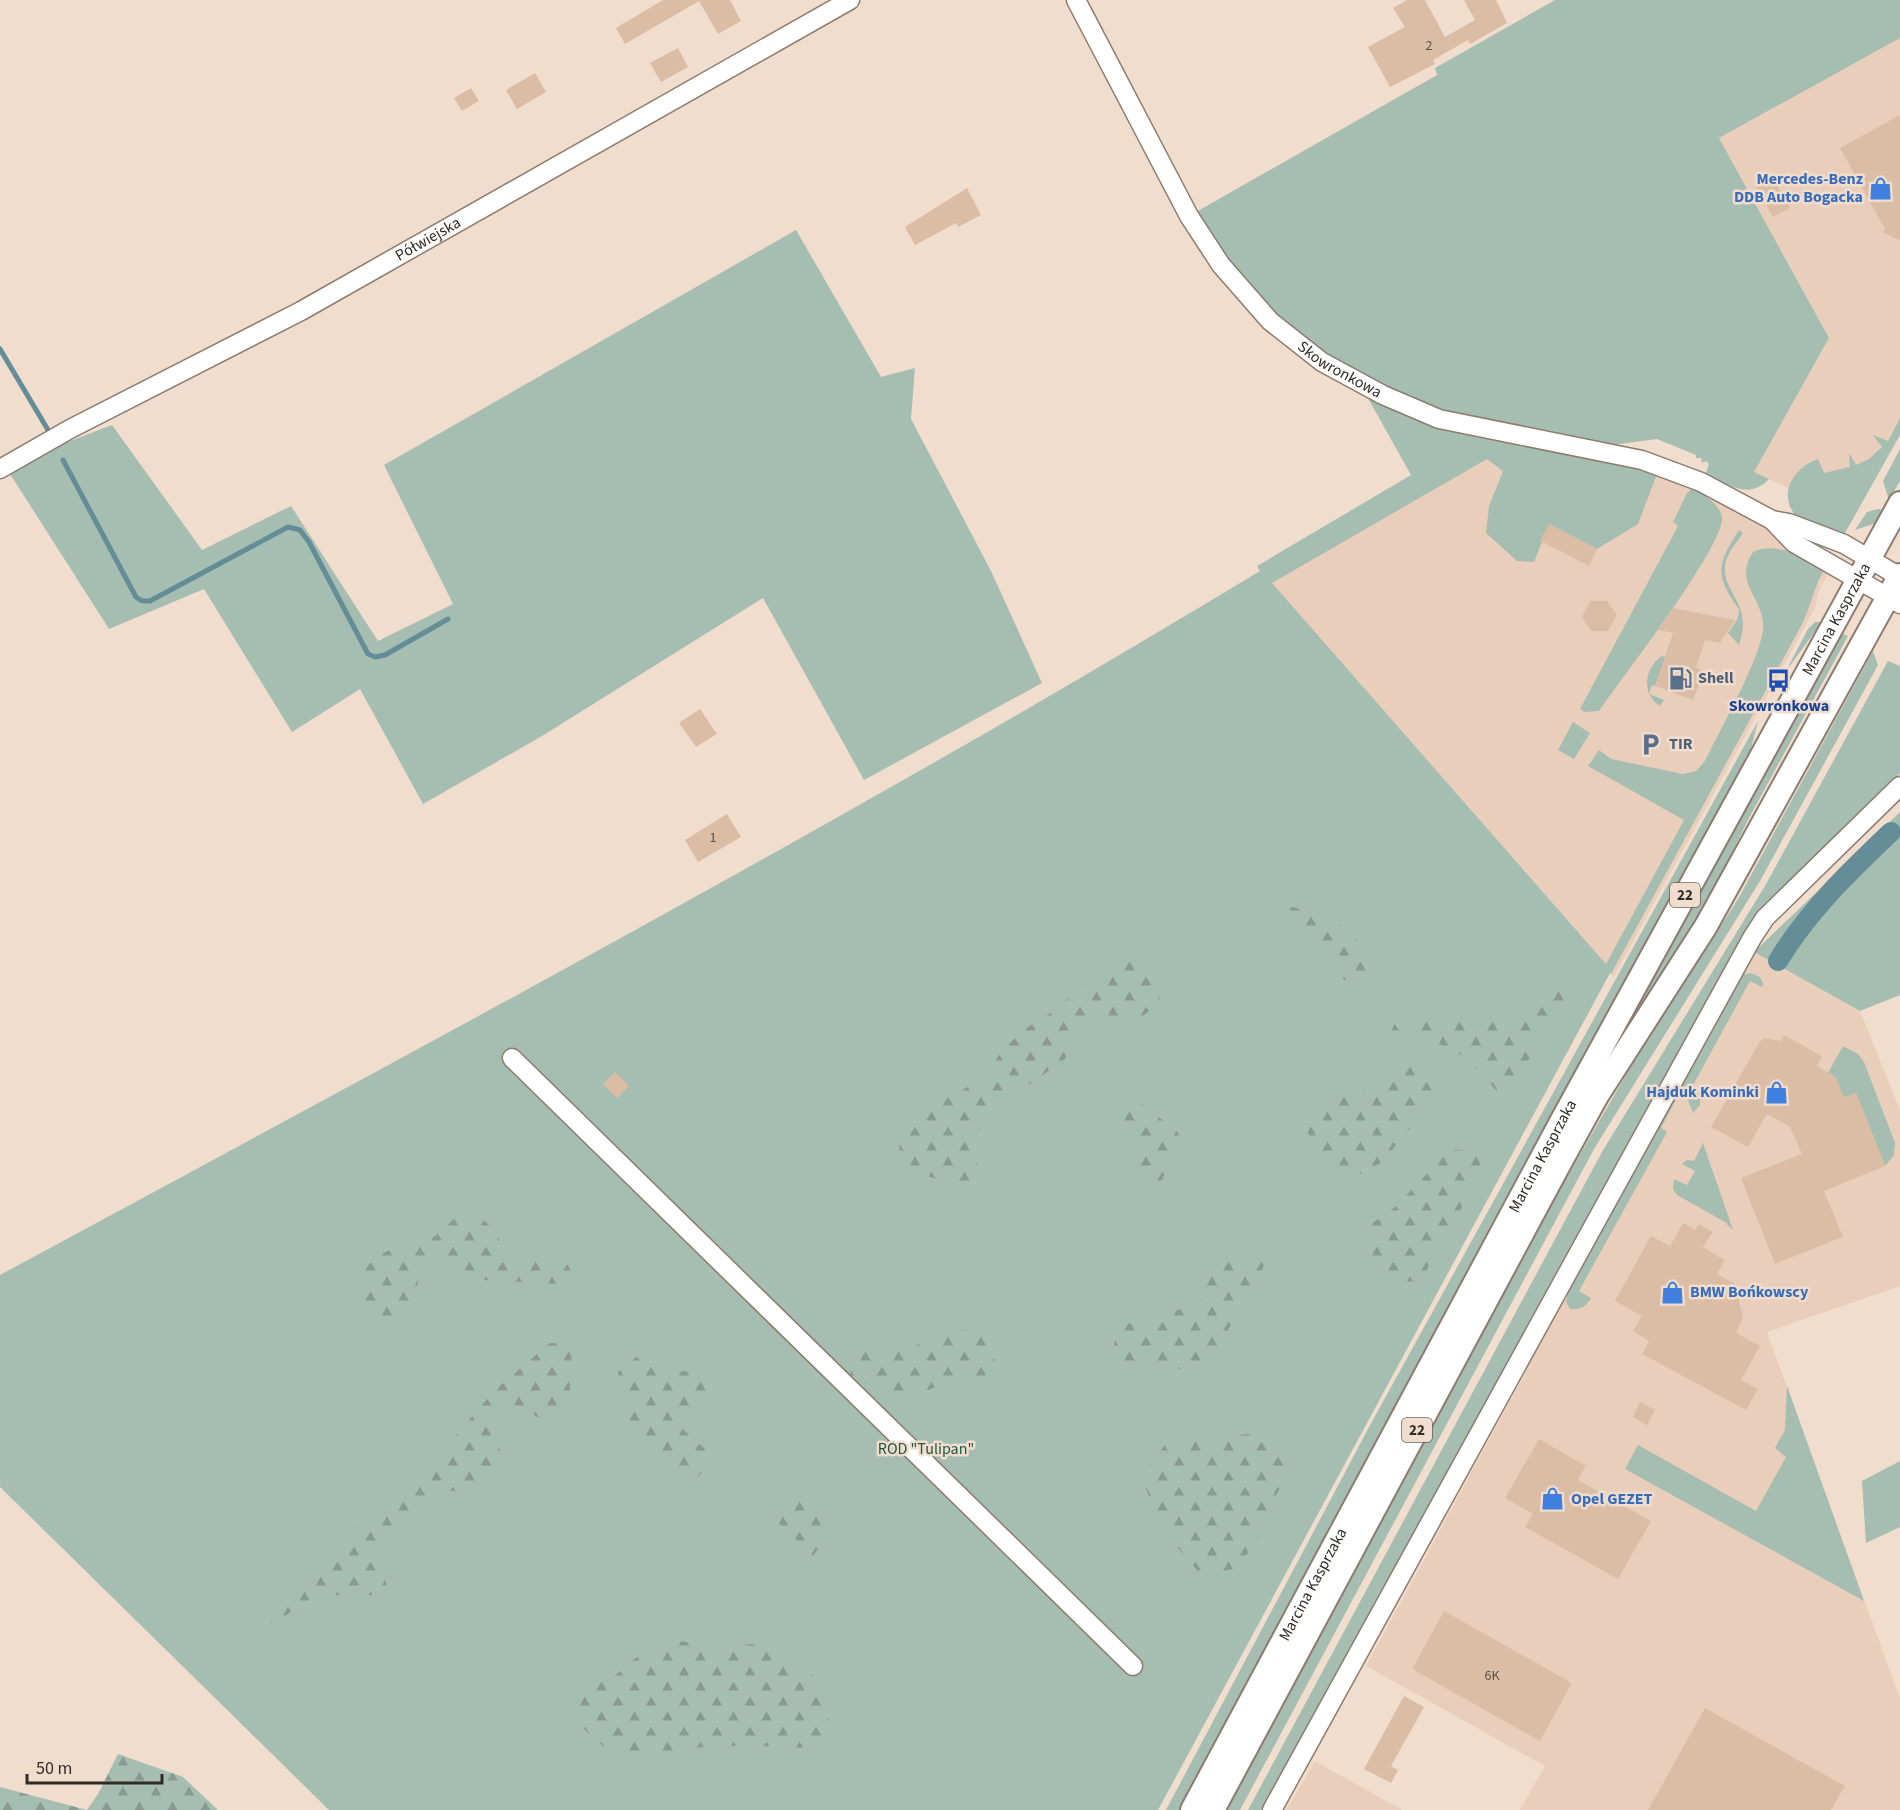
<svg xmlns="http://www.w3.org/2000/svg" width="1900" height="1810" font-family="'Source Sans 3',sans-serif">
	<defs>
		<pattern id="forest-firs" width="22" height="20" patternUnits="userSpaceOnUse" patternTransform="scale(1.5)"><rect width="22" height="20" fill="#a6bdb2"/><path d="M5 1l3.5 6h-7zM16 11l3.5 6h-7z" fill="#889a91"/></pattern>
	</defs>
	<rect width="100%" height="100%" fill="#f0ddce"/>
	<g fill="#e9cfbb">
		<polygon points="1900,38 1900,419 1857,496 1825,505 1753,472 1829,338 1719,138"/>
		<polygon points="1498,432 1701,482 1832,566 1817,595 1816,606 1613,978 1606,964 1257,567"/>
		<polygon points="1754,952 1860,1011 1900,1110 1900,1286 1767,1332 1900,1699 1900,1810 1520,1810 1545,1766 1366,1666"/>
		<polygon points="1315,1761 1402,1810 1286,1810"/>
	</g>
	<g fill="#a6bdb2">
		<path d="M 1555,0 L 1900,0 L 1900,38 L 1719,138 L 1829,338 L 1754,472 L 1769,479 C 1749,501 1726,484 1706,473 L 1709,464 L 1706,461 L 1702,463 L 1701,458 L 1696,458 L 1696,455 L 1657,439 L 1589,448 L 1591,455 L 1657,474 L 1638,524 L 1597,549 L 1549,524 L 1534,562 L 1517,561 L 1486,533 L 1489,506 L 1503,471 L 1487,459 L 1272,583 L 1606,964 L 1684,820 L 1588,766 L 1599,750 L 1611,759 L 1683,774 L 1696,771 L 1705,761 C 1720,730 1759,661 1763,630 C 1766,598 1732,585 1753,552 C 1776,541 1805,557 1823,572 C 1812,592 1811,607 1801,626 L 1611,974 L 1610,973 L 1158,1810 L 329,1810 L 0,1487 L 0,1275 C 423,1046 849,820 1260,571 L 1257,566 L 1411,475 L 1359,382 L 1270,321 L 1189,216 L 1437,75 L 1435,68 Z"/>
		<polygon points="796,230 881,377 915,368 911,419 991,571 1042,683 864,780 763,598 542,736 423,804 360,689 292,732 204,589 109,629 5,466 112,425 202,550 291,506 378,641 453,604 384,465"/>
		<path d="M 1900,418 L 1900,435 L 1845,533 L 1796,516 C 1777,494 1794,467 1818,459 L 1824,473 L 1850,467 L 1849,453 L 1856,465 L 1869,459 L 1882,447 L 1873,435 L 1888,441 Z"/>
		<polygon points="1900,449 1900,481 1889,500 1883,481"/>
		<path d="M 1693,488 C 1704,495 1719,503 1722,517 C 1726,544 1619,682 1599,711 L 1584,712 L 1580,709 L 1678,526 L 1673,522 L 1687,493 Z"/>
		<polygon points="1878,509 1883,510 1876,523 1855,530 1867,512"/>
		<path d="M 1739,530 L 1743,533 C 1738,541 1729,551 1726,561 C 1718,591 1755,602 1739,645 L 1728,633 L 1738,618 L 1739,609 C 1714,575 1717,564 1739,530 Z"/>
		<polygon points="1815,622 1822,622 1786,671 1808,629"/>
		<polygon points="1841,633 1848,636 1749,818 1698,922 1618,1048 1614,1046"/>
		<polygon points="1873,651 1878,665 1760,881 1594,1149 1240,1810 1227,1810 1541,1222 1630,1068 1738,899"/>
		<path d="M 1662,656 L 1666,657 L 1655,686 L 1652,685 L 1649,694 L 1664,700 L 1660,706 C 1641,694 1644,668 1662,656 Z"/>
		<path d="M 1888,661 L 1900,666 L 1900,773 C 1850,828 1786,873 1745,935 L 1266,1810 L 1248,1810 L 1602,1152 L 1765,886 Z"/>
		<polygon points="1758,721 1750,753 1578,1065 1179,1810 1166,1810 1368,1429"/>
		<polygon points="1573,722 1590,733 1574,759 1558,750"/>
		<polygon points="1900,812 1900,995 1860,1011 1754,952"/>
		<path d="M 1751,973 L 1760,977 L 1763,984 L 1762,987 L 1750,981 L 1691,1089 L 1700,1094 L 1700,1105 L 1693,1113 L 1687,1098 L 1679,1094 L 1661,1128 L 1667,1132 L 1579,1291 L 1591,1298 C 1586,1307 1580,1310 1570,1309 L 1566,1302 L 1569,1287 L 1741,975 Z"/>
		<polygon points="1843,1046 1858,1054 1864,1062 1895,1143 1894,1155 1885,1166 1856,1093 1844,1098 1828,1073"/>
		<polygon points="1703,1143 1733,1230 1725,1222 1677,1195 1673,1189 1674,1179 1687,1185 1695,1171 1682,1164 1687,1160 1694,1161"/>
		<polygon points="1787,1386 1864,1601 1625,1469 1638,1445 1756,1511 1786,1457 1775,1448 1785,1430"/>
		<polygon points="1900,1461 1900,1527 1866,1543 1862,1481"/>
	</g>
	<g fill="url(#forest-firs)">
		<path d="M 1280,903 C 1319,916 1357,919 1369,965 L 1363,978 L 1344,980 L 1328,955 L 1283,915 Z"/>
		<path d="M 1139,959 L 1159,971 C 1167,1000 1156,1005 1136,1022 L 1092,1017 L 1075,1035 L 1065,1059 L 990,1113 L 976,1135 L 978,1179 L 954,1184 L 927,1176 L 899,1157 L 901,1125 L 917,1107 L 954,1096 L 987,1074 L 1001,1052 L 1023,1030 L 1049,1014 L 1113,962 Z"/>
		<path d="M 1563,989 L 1574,996 L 1546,1028 L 1513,1088 L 1501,1095 C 1491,1086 1482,1074 1472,1064 C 1451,1043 1418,1037 1390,1034 L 1395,1023 L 1422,1016 L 1501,1022 L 1535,1008 Z"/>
		<polygon points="1408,1062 1428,1065 1450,1087 1427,1099 1418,1119 1382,1162 1361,1174 1326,1166 1308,1133 1312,1114 1323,1095 1358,1094"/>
		<path d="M 1131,1096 L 1177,1131 L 1180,1138 L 1162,1180 L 1139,1188 C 1144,1145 1142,1148 1113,1117 Z"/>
		<polygon points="1451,1149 1482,1152 1477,1180 1420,1282 1401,1281 1367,1257 1365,1228 1393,1209"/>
		<path d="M 479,1216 L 493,1229 L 509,1255 L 568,1265 L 576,1285 L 483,1280 L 458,1266 L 433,1260 L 420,1268 C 418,1278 418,1291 413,1300 C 403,1319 383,1324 365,1314 L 360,1300 L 364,1270 L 376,1257 L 395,1247 L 435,1236 L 455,1218 Z"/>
		<path d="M 1235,1256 L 1265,1261 L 1259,1281 L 1209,1360 L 1179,1369 L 1154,1360 L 1123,1363 L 1112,1358 C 1115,1318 1136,1321 1168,1313 C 1178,1311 1189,1305 1199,1301 L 1211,1275 Z"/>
		<path d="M 956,1330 L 983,1332 L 997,1365 L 982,1378 C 957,1372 950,1383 928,1390 C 903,1398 871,1387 850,1375 L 856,1356 L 871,1350 L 909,1348 Z"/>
		<path d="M 550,1343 L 572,1344 L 569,1410 L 558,1428 L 515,1405 L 493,1415 L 493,1433 L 506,1464 C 480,1492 470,1490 434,1492 C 415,1514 391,1530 377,1555 L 387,1586 L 377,1595 L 327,1595 L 299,1604 L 276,1625 L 269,1622 L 292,1591 L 320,1562 L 358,1525 L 425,1471 L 495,1390 Z"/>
		<path d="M 636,1357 L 652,1365 L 704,1375 L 718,1393 L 677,1424 L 706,1450 L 708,1464 L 698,1477 C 688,1474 674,1473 666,1469 C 635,1450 623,1404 618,1372 Z"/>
		<polygon points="1250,1434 1274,1445 1288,1474 1268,1510 1255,1546 1233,1569 1202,1576 1160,1527 1142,1477 1164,1446 1205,1437"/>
		<path d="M 797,1495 C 813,1506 824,1515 827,1536 L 813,1556 L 776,1521 L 778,1499 Z"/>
		<path d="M 671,1639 L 716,1648 L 751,1644 L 781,1649 L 814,1676 L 829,1699 L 829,1730 L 810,1748 C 772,1747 733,1743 695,1748 C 674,1750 654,1760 632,1758 C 607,1755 589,1734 573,1717 L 576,1690 L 616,1675 L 634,1659 Z"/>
		<polygon points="118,1754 183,1777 218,1810 0,1810 0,1787 87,1810 98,1794"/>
	</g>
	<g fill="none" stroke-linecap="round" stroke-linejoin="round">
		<g stroke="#658d97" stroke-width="5">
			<polyline points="0,349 51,435"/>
			<polyline points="63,460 136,597 142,601 150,601 288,527 300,530 309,542 368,654 375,657 385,655 448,619"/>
		</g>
		<path stroke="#658d97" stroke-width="20" d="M 1778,961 C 1808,911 1849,872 1891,832"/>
	</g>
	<g fill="#dbbda6">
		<polygon points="663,0 730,0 741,21 718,34 699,1 625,44 616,28"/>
		<polygon points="1407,0 1425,0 1445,37 1475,20 1464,0 1496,0 1507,23 1470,44 1468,40 1433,60 1435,64 1390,87 1368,47 1405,27 1393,8"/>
		<polygon points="678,48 688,67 661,82 650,63"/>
		<polygon points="535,73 546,92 517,109 506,90"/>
		<polygon points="471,88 479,101 462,111 454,98"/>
		<polygon points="1900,115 1900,241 1883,232 1885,229 1840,148"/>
		<polygon points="1772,176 1790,208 1773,217 1755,185"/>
		<polygon points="967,188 981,215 958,227 956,223 915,245 905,227"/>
		<polygon points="1549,524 1597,549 1589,566 1540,541"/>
		<polygon points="1590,601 1607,601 1617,615 1608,631 1591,631 1582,617"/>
		<polygon points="1673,608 1735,620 1720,643 1705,640 1696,668 1704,671 1693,700 1655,686 1673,633 1658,630"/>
		<polygon points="700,709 717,734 696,747 679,723"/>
		<polygon points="727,814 741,837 698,862 685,840"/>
		<polygon points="1784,1035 1822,1056 1817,1066 1836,1077 1844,1098 1856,1093 1885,1166 1824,1191 1843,1237 1775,1264 1741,1178 1802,1154 1790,1127 1767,1114 1748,1147 1711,1127 1760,1041 1764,1038 1781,1041"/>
		<polygon points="615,1072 629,1086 617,1098 603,1084"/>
		<polygon points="1683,1223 1695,1230 1699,1224 1713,1232 1703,1247 1725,1260 1717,1274 1735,1284 1743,1318 1736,1333 1760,1346 1741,1380 1758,1389 1746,1410 1642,1354 1649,1341 1633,1331 1642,1316 1615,1301 1651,1236 1670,1246"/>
		<polygon points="1640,1402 1655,1410 1647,1425 1633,1417"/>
		<polygon points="1539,1439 1586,1466 1578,1480 1651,1521 1618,1579 1525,1527 1533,1514 1505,1498"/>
		<polygon points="1444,1611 1572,1683 1540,1741 1412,1669"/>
		<polygon points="1404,1696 1424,1707 1391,1766 1398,1770 1391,1783 1364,1769"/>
		<polygon points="1705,1708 1845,1786 1831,1810 1648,1810"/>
	</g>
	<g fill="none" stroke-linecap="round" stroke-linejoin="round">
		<defs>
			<g id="minor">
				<path id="s1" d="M 1076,0 L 1189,216 L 1221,265 L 1270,321 L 1322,362 L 1383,395 L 1439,419 L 1642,460 L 1701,482 L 1772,520 L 1789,523 L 1844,544 L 1900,577"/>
				<path id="s2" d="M 0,469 L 70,429 L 301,311 L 850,0"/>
				<polyline points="1772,520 1794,543 1900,604"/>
				<polyline points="512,1058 1133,1666"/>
				<polyline points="1272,1810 1752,938 1765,918 1900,786"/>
			</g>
			<g id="major">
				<path id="s3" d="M 1192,1810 L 1562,1120 L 1900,503"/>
				<polyline points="1213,1810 1559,1165 1597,1096 1706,926 1900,575"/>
			</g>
		</defs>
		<use href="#minor" stroke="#8c7b6e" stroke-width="21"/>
		<use href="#major" stroke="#8c7b6e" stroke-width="26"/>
		<use href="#minor" stroke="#fff" stroke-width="18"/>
		<use href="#major" stroke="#fff" stroke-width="22"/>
	</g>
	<defs>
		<symbol id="shop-bare" viewBox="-9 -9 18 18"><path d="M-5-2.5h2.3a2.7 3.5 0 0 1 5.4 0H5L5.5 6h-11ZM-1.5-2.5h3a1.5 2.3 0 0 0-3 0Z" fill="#3f7fe0" stroke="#f0ddce" stroke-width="2.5" paint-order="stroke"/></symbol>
		<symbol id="fuel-bare" viewBox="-9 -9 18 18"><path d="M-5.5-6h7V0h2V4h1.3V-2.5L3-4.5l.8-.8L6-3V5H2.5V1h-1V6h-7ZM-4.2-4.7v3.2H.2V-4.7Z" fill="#5c6f8a" stroke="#f0ddce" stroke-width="2.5" paint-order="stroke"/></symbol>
		<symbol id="bus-bare" viewBox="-9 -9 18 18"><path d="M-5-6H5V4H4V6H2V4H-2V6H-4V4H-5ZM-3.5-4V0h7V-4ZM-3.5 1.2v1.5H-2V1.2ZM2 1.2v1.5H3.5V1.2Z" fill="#1a4fb4" stroke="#f0ddce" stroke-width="2.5" paint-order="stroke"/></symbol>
		<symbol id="parking-bare" viewBox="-9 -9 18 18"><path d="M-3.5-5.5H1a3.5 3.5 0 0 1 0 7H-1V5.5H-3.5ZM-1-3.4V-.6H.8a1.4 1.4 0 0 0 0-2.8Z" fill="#5c6f8a" stroke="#f0ddce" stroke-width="2.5" paint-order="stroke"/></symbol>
	</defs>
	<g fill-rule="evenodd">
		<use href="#shop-bare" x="1864" y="172" width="33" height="33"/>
		<use href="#fuel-bare" x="1664" y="662" width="33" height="33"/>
		<use href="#bus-bare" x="1762" y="664" width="33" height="33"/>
		<use href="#parking-bare" x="1634" y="728" width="33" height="33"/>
		<use href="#shop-bare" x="1760" y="1076" width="33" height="33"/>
		<use href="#shop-bare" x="1656" y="1276" width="33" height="33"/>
		<use href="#shop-bare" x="1536" y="1482" width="33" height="33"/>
	</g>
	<g text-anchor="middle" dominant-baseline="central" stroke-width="5" stroke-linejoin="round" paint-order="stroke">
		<g font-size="14" fill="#5c5045">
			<text x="1429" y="46">2</text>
			<text x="713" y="838">1</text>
			<text x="1492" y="1676">6K</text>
		</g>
		<g fill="#f0ddce" stroke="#6b6058" stroke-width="1.5">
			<rect x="1670" y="883" width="30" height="24" rx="4.5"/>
			<rect x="1402" y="1418" width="30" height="24" rx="4.5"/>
		</g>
		<g font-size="15" font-weight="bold" fill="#322b25">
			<text x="1685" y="895">22</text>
			<text x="1417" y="1430">22</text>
		</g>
		<g font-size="16" font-weight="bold" fill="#366cbe" stroke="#f0ddce" text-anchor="end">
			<text x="1863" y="179">Mercedes-Benz<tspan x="1863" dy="18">DDB Auto Bogacka</tspan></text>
			<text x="1759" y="1092">Hajduk Kominki</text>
			<text x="1690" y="1292" text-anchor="start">BMW Bońkowscy</text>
			<text x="1571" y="1499" text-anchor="start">Opel GEZET</text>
		</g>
		<g font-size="16" fill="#322b25" stroke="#f0ddce">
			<text stroke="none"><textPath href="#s2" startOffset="486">Półwiejska</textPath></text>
			<text stroke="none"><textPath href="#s1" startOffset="462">Skowronkowa</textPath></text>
			<text stroke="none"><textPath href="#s3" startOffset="1354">Marcina Kasprzaka</textPath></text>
			<text stroke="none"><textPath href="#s3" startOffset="742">Marcina Kasprzaka</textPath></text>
			<text stroke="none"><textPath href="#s3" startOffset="256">Marcina Kasprzaka</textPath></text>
		</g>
		<g font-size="16" font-weight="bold" fill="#4e5e75" stroke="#f0ddce" text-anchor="start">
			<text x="1698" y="678">Shell</text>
			<text x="1669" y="744">TIR</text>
		</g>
		<g font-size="16" font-weight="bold" fill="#164399" stroke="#f0ddce">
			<text x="1779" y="706">Skowronkowa</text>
		</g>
		<g font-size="16" fill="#185941" stroke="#f0ddce">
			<text x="926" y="1449">ROD "Tulipan"</text>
		</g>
	</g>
	<path d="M27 1774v9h135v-9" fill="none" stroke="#322b25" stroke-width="3"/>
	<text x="36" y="1774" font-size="18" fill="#322b25" stroke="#f0ddce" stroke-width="4.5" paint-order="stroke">50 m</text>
</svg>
